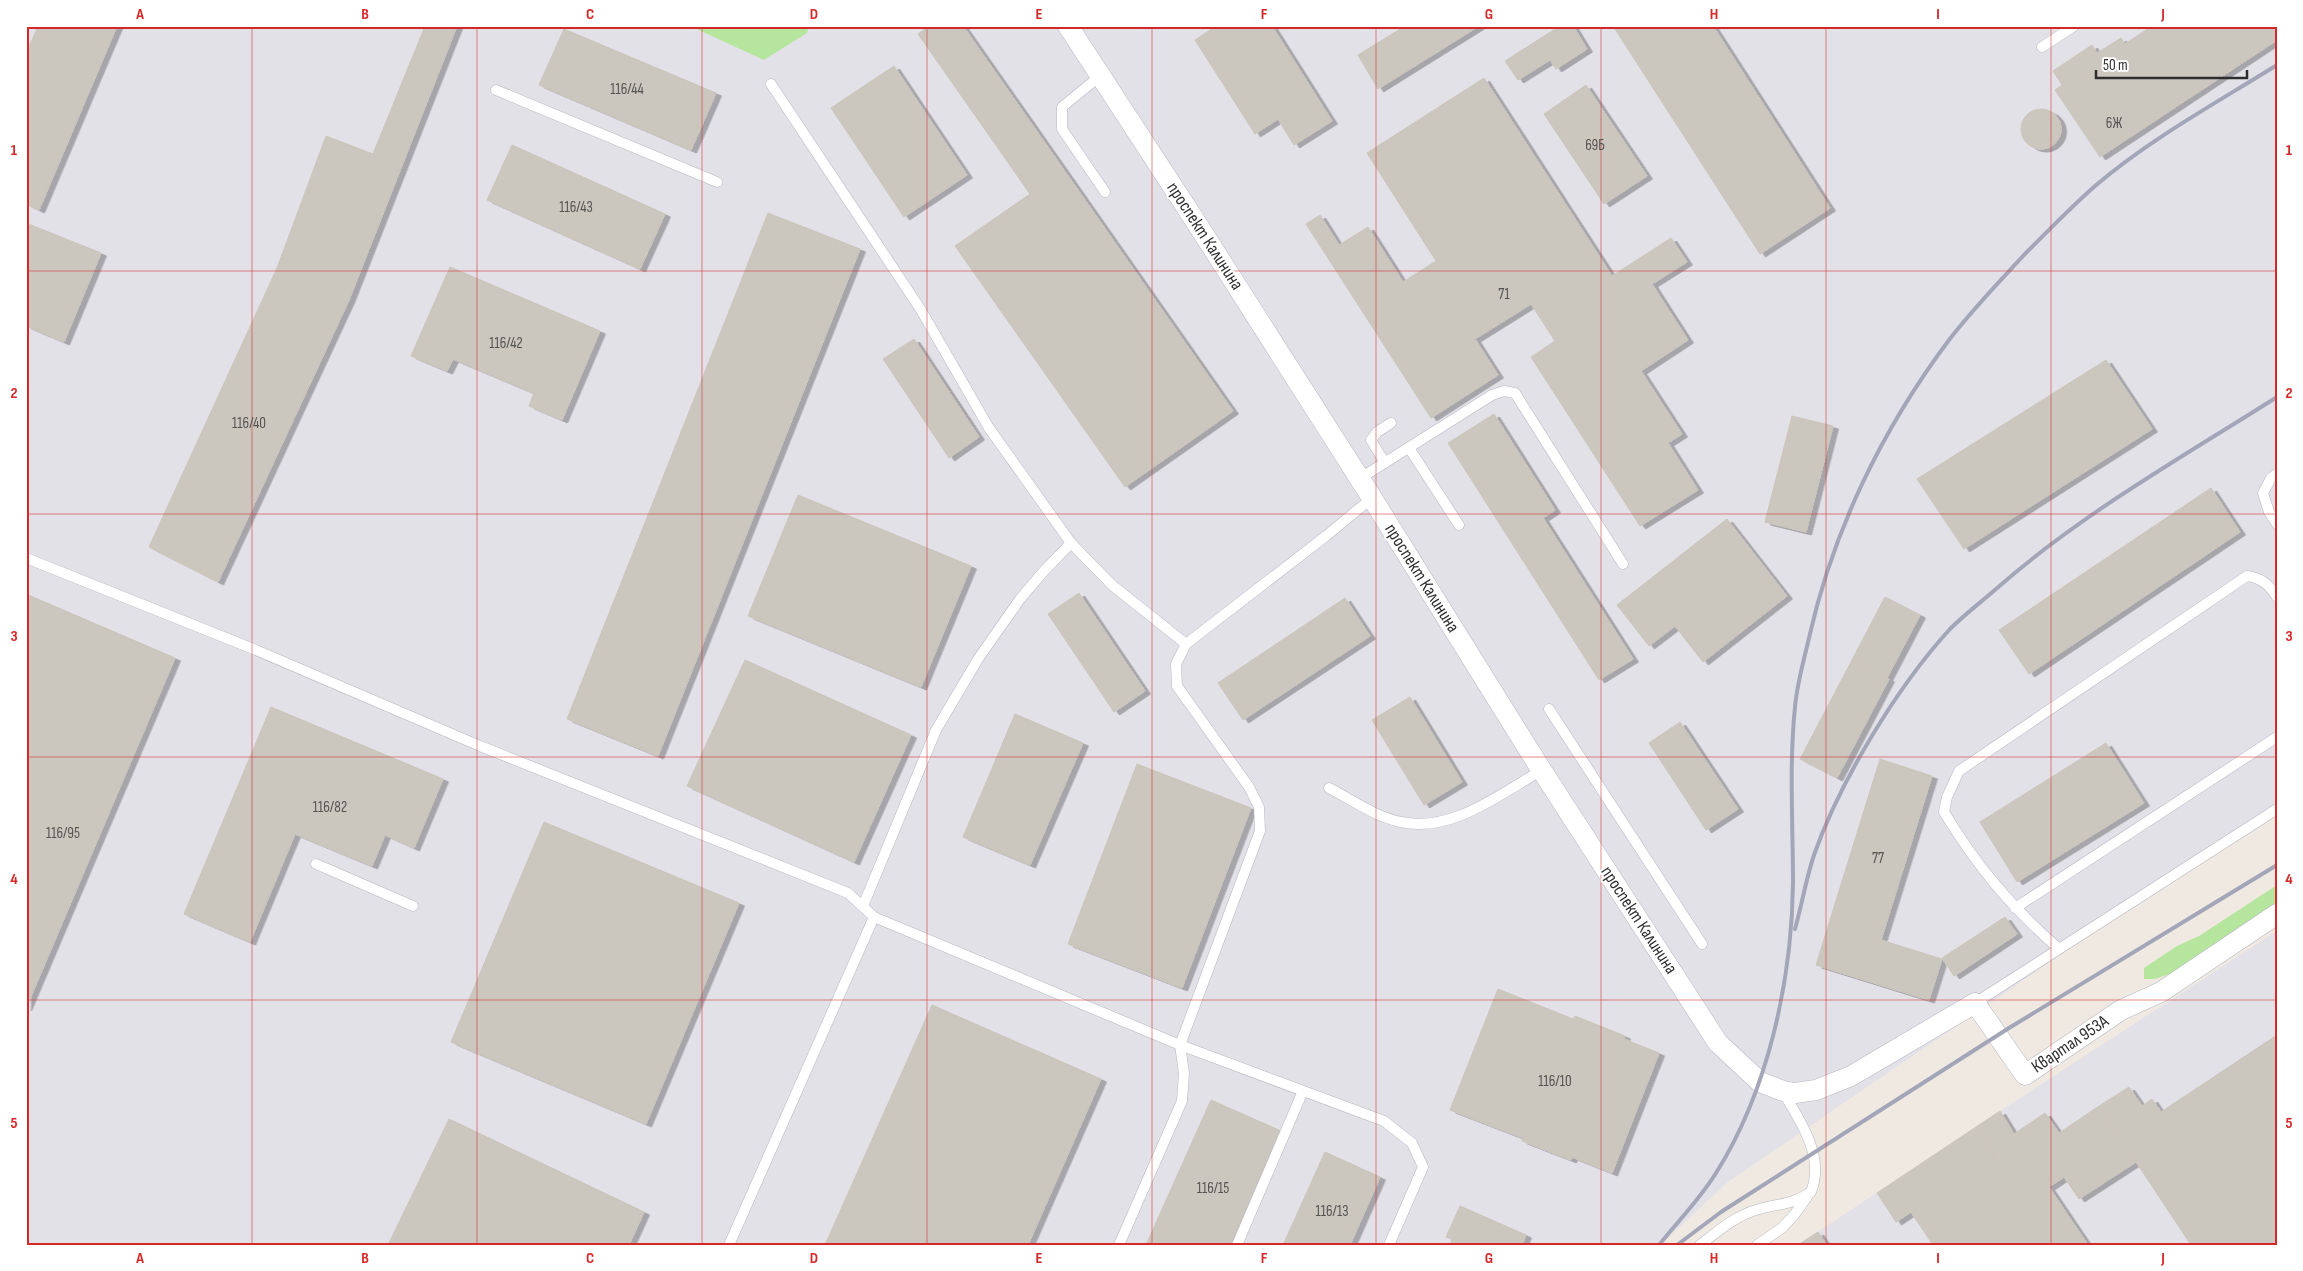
<svg xmlns="http://www.w3.org/2000/svg" width="2303" height="1271" font-family="'Sofia Sans Condensed',sans-serif">
	<defs>
		<filter id="shadow"><feDropShadow dx="5.5" dy="3" stdDeviation="0" flood-color="#0004"/></filter>
	</defs>
	<rect width="100%" height="100%" fill="#efe9e1"/>
	<g fill="#e3e1e8">
		<polygon points="26,26 2277,26 2277,807 1728,1182 1660,1245 26,1245"/>
		<polygon points="2277,931 2277,1245 1798,1245 2000,1111"/>
	</g>
	<g fill="#b6e59e">
		<polygon points="690,26 809,26 807,33 764,60"/>
		<polygon points="2277,885 2277,906 2172,973 2155,979 2144,979 2144,968 2177,946 2199,936"/>
	</g>
	<g fill="#cbc7bf" stroke="#cbc5ba" filter="url(#shadow)">
		<polygon points="38,26 117,26 39,210 26,204 26,54"/>
		<polygon points="425,26 457,26 349,300 218,582 149,547 277,268 326,136 373,154"/>
		<polygon points="929,26 963,26 1233,411 1125,487 955,246 1030,194 918,34"/>
		<polygon points="1216,26 1272,26 1332,121 1294,145 1278,119 1255,134 1195,40"/>
		<polygon points="1405,26 1479,26 1378,89 1358,55"/>
		<polygon points="1560,26 1573,26 1587,49 1556,69 1550,60 1518,80 1505,61"/>
		<polygon points="1613,26 1713,26 1830,208 1760,254"/>
		<polygon points="2152,26 2277,26 2277,40 2100,157 2055,90 2062,85 2053,71 2092,45 2097,53 2121,38 2125,44"/>
		<polygon points="564,29 716,93 691,150 539,85"/>
		<polygon points="894,66 967,175 904,217 831,108"/>
		<polygon points="1484,78 1612,276 1671,238 1687,262 1652,284 1688,340 1641,371 1682,434 1668,443 1698,490 1640,526 1531,357 1555,341 1531,304 1475,339 1498,375 1431,418 1306,224 1320,215 1339,245 1368,227 1403,282 1436,261 1367,153"/>
		<polygon points="1586,85 1647,176 1604,204 1544,114"/>
		<circle cx="2041" cy="129" r="20"/>
		<polygon points="512,145 665,214 640,269 487,200"/>
		<polygon points="768,213 860,249 658,756 567,719"/>
		<polygon points="26,223 101,253 64,342 26,326"/>
		<polygon points="450,267 600,331 562,420 529,406 534,393 453,359 447,371 411,356"/>
		<polygon points="914,339 979,437 949,458 883,359"/>
		<polygon points="2106,360 2152,429 1964,549 1917,479"/>
		<polygon points="1494,414 1555,510 1543,518 1633,659 1599,680 1448,443"/>
		<polygon points="1792,416 1833,426 1806,532 1765,522"/>
		<polygon points="2211,488 2240,532 2029,674 1999,630"/>
		<polygon points="798,495 971,566 921,687 748,616"/>
		<polygon points="1727,519 1787,596 1703,662 1675,626 1649,646 1617,605"/>
		<polygon points="1079,593 1145,691 1114,712 1048,614"/>
		<polygon points="26,594 175,658 26,1008"/>
		<polygon points="1885,597 1920,615 1887,678 1852,660"/>
		<polygon points="1345,598 1370,636 1243,720 1218,683"/>
		<polygon points="745,660 911,735 854,862 687,786"/>
		<polygon points="1852,660 1889,679 1837,778 1800,759"/>
		<polygon points="1410,697 1462,782 1424,805 1372,720"/>
		<polygon points="271,707 443,779 414,848 385,835 372,866 295,834 250,942 184,914"/>
		<polygon points="1015,714 1083,743 1030,865 963,837"/>
		<polygon points="1680,722 1738,809 1706,830 1649,743"/>
		<polygon points="2106,743 2144,803 2017,882 1980,822"/>
		<polygon points="1880,759 1932,776 1881,940 1942,959 1929,1000 1816,965"/>
		<polygon points="1137,764 1251,808 1182,988 1068,944"/>
		<polygon points="544,822 739,903 646,1124 451,1042"/>
		<polygon points="2005,917 2017,934 1954,976 1942,958"/>
		<polygon points="1498,989 1573,1019 1575,1016 1625,1036 1624,1039 1659,1053 1612,1173 1572,1157 1571,1160 1522,1141 1523,1138 1450,1110"/>
		<polygon points="932,1005 1101,1079 1028,1245 825,1245"/>
		<polygon points="2277,1035 2277,1245 2191,1245 2099,1106 2129,1087 2142,1106 2152,1099 2161,1112"/>
		<polygon points="1211,1100 1281,1131 1230,1245 1146,1245"/>
		<polygon points="2099,1106 2136,1162 2079,1199 2064,1177 2049,1187 2088,1245 1933,1245 1911,1212 1995,1156 1976,1127 2000,1111 2014,1134 2045,1113 2059,1133"/>
		<polygon points="449,1119 644,1212 629,1245 388,1245"/>
		<polygon points="1976,1127 1995,1156 1896,1222 1877,1193"/>
		<polygon points="1325,1152 1380,1177 1350,1245 1283,1245"/>
		<polygon points="1460,1206 1526,1235 1522,1245 1450,1245 1452,1239 1446,1237"/>
		<polygon points="1818,1232 1827,1245 1798,1245"/>
	</g>
	<g fill="none" stroke-linecap="round" stroke-linejoin="round">
		<defs>
			<g id="lane">
				<polyline points="2042,47 2074,26"/>
				<polyline points="1100,76 1062,107 1062,129 1105,192"/>
				<polyline points="771,84 921,310 989,428 1071,543 1112,585 1186,644"/>
				<polyline points="496,90 717,182"/>
				<polyline points="1409,448 1459,525"/>
				<polyline points="1385,463 1371,440 1377,432 1391,423"/>
				<polyline points="2277,474 2271,478 2263,493 2269,512 2277,524"/>
				<polyline points="1359,479 1492,395 1504,391 1515,393 1623,564"/>
				<polyline points="26,558 256,650 480,746 848,893 874,917"/>
				<polyline points="1549,709 1702,944"/>
				<path d="M 1329,788 C 1352,800 1376,817 1401,822 C 1452,833 1500,794 1542,770"/>
				<polyline points="316,864 413,906"/>
				<polyline points="863,906 936,730 978,659 1020,599 1043,572 1071,543"/>
				<polyline points="2015,908 2277,737"/>
				<path d="M 2058,948 C 2011,907 1976,865 1944,812 L 1947,797 L 1959,771 L 2247,576 C 2262,578 2269,585 2277,597"/>
				<polyline points="1975,1003 2277,809"/>
				<polyline points="729,1245 874,917 1180,1045 1384,1121 1412,1143 1423,1167 1389,1245"/>
				<polyline points="1119,1245 1182,1101 1184,1073 1180,1045 1260,831 1259,807 1249,787 1177,686 1176,664 1186,644 1326,536 1372,498"/>
				<polyline points="1237,1245 1303,1091"/>
				<path d="M 1700,1245 C 1717,1232 1735,1216 1756,1210 C 1778,1203 1790,1206 1811,1192 C 1825,1157 1801,1122 1783,1092"/>
				<polyline points="1757,1245 1782,1228 1794,1215 1807,1197"/>
			</g>
			<polyline id="street" points="1068,26 1203,233 1372,498 1537,763 1718,1043 1760,1082 1783,1091 1795,1093 1816,1090 1851,1076 1975,1003 2025,1075 2121,1010 2161,992 2277,914"/>
		</defs>
		<use href="#lane" stroke="#b4b7c1" stroke-width="11"/>
		<use href="#street" stroke="#b4b7c1" stroke-width="21"/>
		<use href="#lane" stroke="#fff" stroke-width="10"/>
		<use href="#street" stroke="#fff" stroke-width="20"/>
		<g stroke="#a3a6b8" stroke-width="4">
			<path d="M 1795,929 C 1802,904 1806,879 1814,855 C 1840,781 1897,687 1950,629 C 1964,615 1981,602 1996,589 C 2081,514 2181,458 2277,397"/>
			<path d="M 1659,1245 C 1678,1221 1700,1199 1716,1173 C 1768,1091 1792,980 1793,883 C 1793,825 1789,765 1795,707 C 1797,683 1804,660 1809,638 C 1833,530 1883,428 1949,340 C 1972,310 1998,283 2024,255 C 2047,232 2070,208 2095,186 C 2150,139 2216,103 2277,65"/>
			<polyline points="1677,1245 1721,1212 2009,1028 2277,865"/>
		</g>
	</g>
	<path fill="none" stroke="#d62828" stroke-width="1" stroke-opacity="0.55" d="M 252,26 L 252,1245M 477,26 L 477,1245M 702,26 L 702,1245M 927,26 L 927,1245M 1152,26 L 1152,1245M 1376,26 L 1376,1245M 1601,26 L 1601,1245M 1826,26 L 1826,1245M 2051,26 L 2051,1245M 26,271 L 2277,271M 26,514 L 2277,514M 26,757 L 2277,757M 26,1000 L 2277,1000"/>
	<g text-anchor="middle" dominant-baseline="central" stroke-width="4" stroke-linejoin="round" paint-order="stroke">
		<g font-size="15" fill="#555452">
			<text x="627" y="89">116/44</text>
			<text x="2114" y="123">6Ж</text>
			<text x="1595" y="145">69Б</text>
			<text x="576" y="207">116/43</text>
			<text x="1504" y="294">71</text>
			<text x="506" y="343">116/42</text>
			<text x="249" y="423">116/40</text>
			<text x="330" y="807">116/82</text>
			<text x="63" y="833">116/95</text>
			<text x="1878" y="858">77</text>
			<text x="1555" y="1081">116/10</text>
			<text x="1213" y="1188">116/15</text>
			<text x="1332" y="1211">116/13</text>
		</g>
		<g font-size="18" fill="#2e2e2e" stroke="#fff">
			<text transform="translate(1205 236) rotate(57)">проспект Калинина</text>
			<text transform="translate(1422 578) rotate(58)">проспект Калинина</text>
			<text transform="translate(1639 920) rotate(57)">проспект Калинина</text>
			<text transform="translate(2070 1044) rotate(-34)">Квартал 953А</text>
		</g>
	</g>
	<rect width="2303" height="1271" fill="none" stroke="#ffffff" stroke-width="55"/>
	<path d="M2096 70v8h151v-8" fill="none" stroke="#2e2e2e" stroke-width="2.5"/>
	<text x="2103" y="70" font-size="15" fill="#2e2e2e" stroke="#ffffff" stroke-width="4" paint-order="stroke">50 m</text>
	<rect x="28" y="28" width="2248" height="1216" fill="none" stroke="#d62828" stroke-width="2"/>
	<g font-size="16" text-anchor="middle" font-weight="bold" fill="#d62828">
		<text x="140" y="19">A</text>
		<text x="365" y="19">B</text>
		<text x="590" y="19">C</text>
		<text x="814" y="19">D</text>
		<text x="1039" y="19">E</text>
		<text x="1264" y="19">F</text>
		<text x="1489" y="19">G</text>
		<text x="1714" y="19">H</text>
		<text x="1938" y="19">I</text>
		<text x="2163" y="19">J</text>
		<text x="14" y="155">1</text>
		<text x="2289" y="155">1</text>
		<text x="14" y="398">2</text>
		<text x="2289" y="398">2</text>
		<text x="14" y="641">3</text>
		<text x="2289" y="641">3</text>
		<text x="14" y="884">4</text>
		<text x="2289" y="884">4</text>
		<text x="14" y="1128">5</text>
		<text x="2289" y="1128">5</text>
		<text x="140" y="1263">A</text>
		<text x="365" y="1263">B</text>
		<text x="590" y="1263">C</text>
		<text x="814" y="1263">D</text>
		<text x="1039" y="1263">E</text>
		<text x="1264" y="1263">F</text>
		<text x="1489" y="1263">G</text>
		<text x="1714" y="1263">H</text>
		<text x="1938" y="1263">I</text>
		<text x="2163" y="1263">J</text>
	</g>
</svg>
